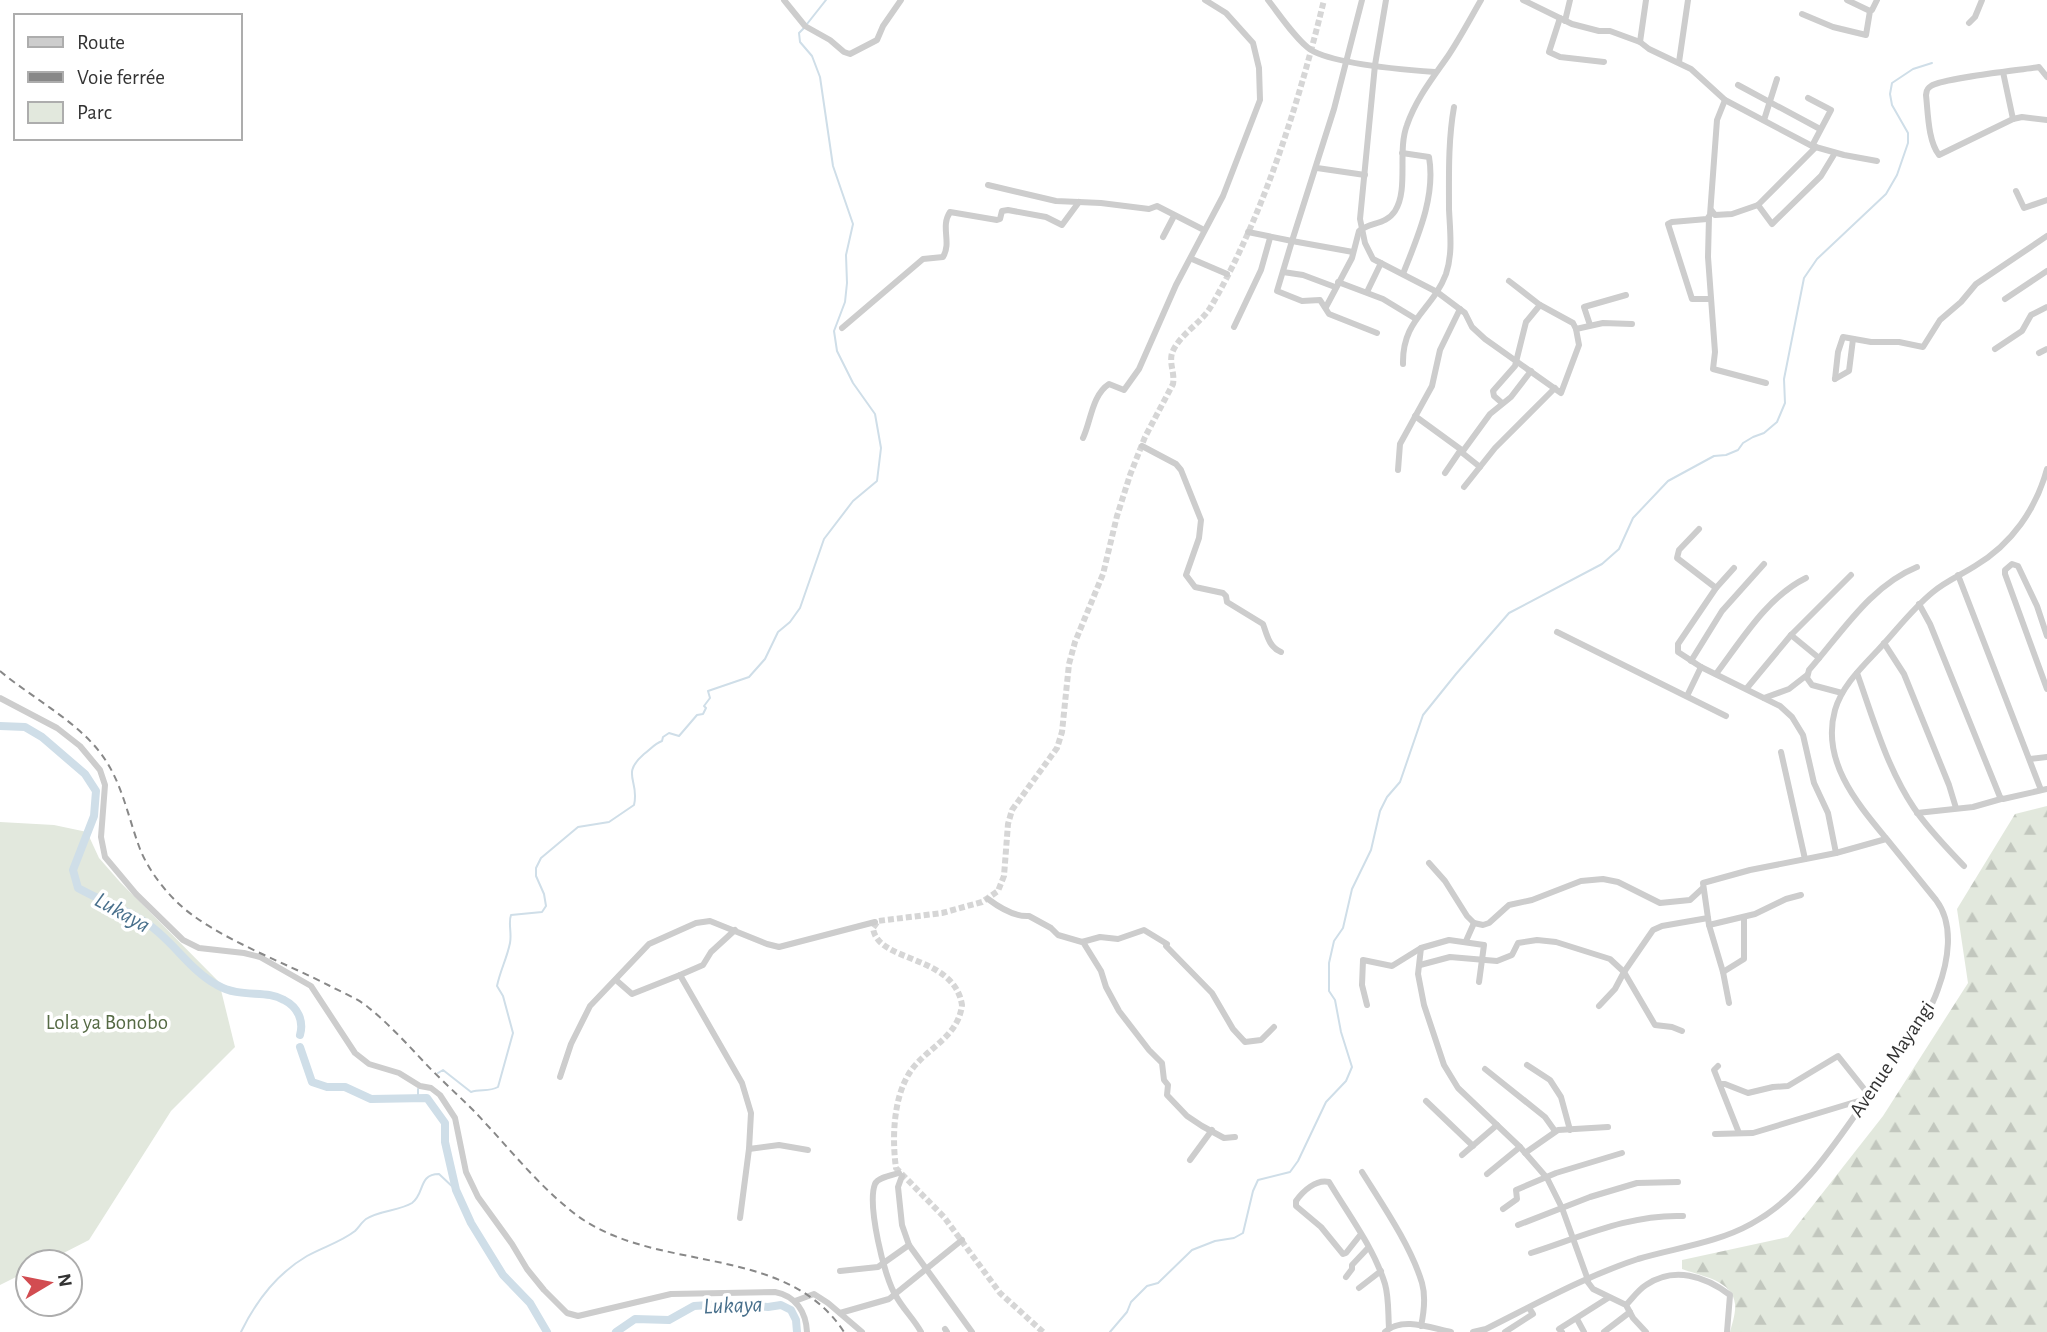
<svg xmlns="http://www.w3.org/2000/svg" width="2047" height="1332" font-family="'Alegreya Sans',sans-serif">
	<defs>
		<pattern id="forest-firs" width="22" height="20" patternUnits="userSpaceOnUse" patternTransform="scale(1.75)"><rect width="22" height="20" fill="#e2e8dd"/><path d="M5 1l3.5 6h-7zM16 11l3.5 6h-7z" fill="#c2c7be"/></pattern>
	</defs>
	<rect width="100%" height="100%" fill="#fff"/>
	<path fill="url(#forest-firs)" d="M 2047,806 L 2047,1332 L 1730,1332 C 1732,1324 1736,1313 1735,1304 C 1733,1280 1700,1276 1682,1269 L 1682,1260 L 1788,1237 L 1883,1116 L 1968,983 L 1957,909 L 2015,814 Z"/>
	<polygon fill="#e2e8dd" points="0,822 54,825 87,832 99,858 120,882 219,982 235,1047 171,1111 89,1240 46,1262 28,1262 28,1271 0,1285"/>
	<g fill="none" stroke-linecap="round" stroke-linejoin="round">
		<g stroke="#cfdee8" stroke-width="2">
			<polyline points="807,24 826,0"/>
			<path d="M 438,1073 L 443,1070 L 471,1092 C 481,1089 489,1092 498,1087 L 513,1033 L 503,996 L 497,986 C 500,971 507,958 510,943 C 512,933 508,923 511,915 L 542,912 L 546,906 L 544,894 L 536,876 L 536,868 L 541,858 L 578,827 L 609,822 L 634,805 C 640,780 620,775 644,754 C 651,749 654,744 662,741 L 663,737 L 669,733 L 679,736 L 697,715 L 703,714 L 706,708 L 704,706 L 710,698 L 708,691 L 749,677 L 765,659 L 778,632 L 790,622 L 800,608 L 824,539 L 853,501 L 877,481 L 881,448 L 875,414 L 853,383 L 837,351 L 834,331 L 845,302 L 847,283 L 846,255 L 853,224 L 833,166 L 820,77 L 812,56 L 800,42 L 799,33 L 804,28"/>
			<polyline points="418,1098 418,1089"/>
			<path d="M 241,1332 C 256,1301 278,1273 307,1256 C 323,1247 341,1242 355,1231 C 359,1227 362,1222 366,1219 C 380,1210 399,1211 412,1203 C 425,1194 418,1174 439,1174 L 456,1190"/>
			<polyline points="1110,1332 1127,1312 1131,1302 1147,1286 1158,1283 1192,1250 1215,1241 1234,1238 1243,1233 1253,1191 1258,1180 1290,1172 1298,1161 1326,1102 1346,1081 1352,1067 1341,1032 1335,1000 1329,991 1329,963 1334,941 1343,928 1352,889 1371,850 1380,811 1387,797 1400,782 1423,715 1456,674 1509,613 1602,564 1619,549 1633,518 1668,481 1714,456 1726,455 1738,450 1743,443 1753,437 1764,433 1777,422 1785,403 1784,379 1804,278 1817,259 1886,194 1897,175 1908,143 1908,133 1892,105 1890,94 1892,83 1913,69 1932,63"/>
		</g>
		<g stroke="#cfdee8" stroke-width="8">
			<path d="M 0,726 L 25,727 L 42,737 L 85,774 L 96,791 L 94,816 L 73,870 L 78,888 C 99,900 125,909 145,922 C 172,939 189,970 217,985 C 241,999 266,989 284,1000 C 298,1007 304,1021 300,1035"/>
			<polyline points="300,1047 312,1082 327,1087 345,1087 371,1099 427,1098 445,1123 445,1142 456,1190 471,1223 503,1275 530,1303 547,1332"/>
			<polyline points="616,1332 635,1319 669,1320 694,1306 724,1304 768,1307 781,1305 791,1310 796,1320 797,1332"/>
		</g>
		<path stroke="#d6d6d6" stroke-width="6" stroke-dasharray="6 3" stroke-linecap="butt" d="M 1043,1332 L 1000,1293 L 944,1217 L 896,1168 C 892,1139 893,1098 910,1072 C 926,1048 958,1038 962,1005 C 954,954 877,963 873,928 L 878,921 L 942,913 L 982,902 L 998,891 L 1004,876 L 1008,824 L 1012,810 L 1057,748 L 1062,732 L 1069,664 L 1075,642 L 1103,574 L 1117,516 L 1130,475 L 1145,437 L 1173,384 C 1175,373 1169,364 1172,353 C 1179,335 1200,324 1210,308 C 1222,288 1234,264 1244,242 C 1279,165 1304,82 1324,0"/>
		<g stroke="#cdcdcd" stroke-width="6">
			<polyline points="784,0 805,26 830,40 844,52 850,54 877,40 883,26 901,0"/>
			<path d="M 1268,0 C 1279,14 1297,41 1311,50 C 1335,64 1407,70 1435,72"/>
			<polyline points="1386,0 1375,65 1360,219 1365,243 1373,259 1437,292 1465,313 1472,327 1485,339 1561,393 1579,345 1576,329 1573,323 1540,305 1509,281"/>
			<polyline points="1523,0 1572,24 1599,31 1610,31 1640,42 1649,49 1691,69 1725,100 1812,146 1844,155 1877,161"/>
			<polyline points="1847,0 1870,11"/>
			<polyline points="1802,14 1833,27 1866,35 1870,11 1872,10 1877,0"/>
			<polyline points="1560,18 1549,52 1560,57 1604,62"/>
			<polyline points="1565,21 1570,0"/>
			<polyline points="1969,23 1975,17 1982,0"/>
			<polyline points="1640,42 1646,0"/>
			<polyline points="1679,62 1688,0"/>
			<polyline points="2003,72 2013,119"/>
			<path d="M 2047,77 L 2039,67 C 2020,70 1943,78 1931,86 C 1926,89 1927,91 1926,95 C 1928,113 1928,141 1939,155 L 2013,119 L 2022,117 L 2047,120"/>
			<polyline points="1738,85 1820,129"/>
			<polyline points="1808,98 1831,110 1812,146"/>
			<polyline points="1764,120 1777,79"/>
			<path d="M 1402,153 L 1429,157 C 1436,197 1417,238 1403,274"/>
			<polyline points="1317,168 1365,175"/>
			<polyline points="988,185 1056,201 1101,203 1149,209 1157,206 1204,230"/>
			<polyline points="2016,191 2024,208 2047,200"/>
			<polyline points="1758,205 1772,224 1821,176 1835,153"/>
			<polyline points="1712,211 1715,215 1732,214 1758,205 1816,147"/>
			<polyline points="1709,217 1708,257 1715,352 1713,369 1766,383"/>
			<polyline points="1248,232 1292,241 1334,109 1362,0"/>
			<polyline points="1163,237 1174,216"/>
			<polyline points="1353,252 1292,241 1277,291 1302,301 1320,300 1329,314 1377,333"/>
			<polyline points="1192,259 1227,274"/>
			<polyline points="1283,272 1303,275 1335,287"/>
			<polyline points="1338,282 1383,299 1416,319"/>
			<polyline points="1367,292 1381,263"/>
			<polyline points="1710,299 1692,299 1668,224 1672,222 1707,219 1710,215 1717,120 1725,100"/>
			<polyline points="2005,299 2047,271"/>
			<path d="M 1326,307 L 1352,258 L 1359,231 C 1370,222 1386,225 1395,211 C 1409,189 1397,151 1407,125 C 1416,99 1432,79 1448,56 C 1460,38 1470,19 1481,0"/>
			<polyline points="1590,325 1584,307 1626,295"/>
			<polyline points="1234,327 1261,270 1270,238"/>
			<path d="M 842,328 L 923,259 L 943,257 C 952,242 940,227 950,212 L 997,220 L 1000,219 L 1002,211 L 1008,210 L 1046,217 L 1062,225 L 1079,202"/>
			<polyline points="1576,329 1603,323 1632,324"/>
			<polyline points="1995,349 2022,331 2031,315 2047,307"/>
			<polyline points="2039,353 2047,349"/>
			<path d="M 1403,364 C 1402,319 1432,311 1446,274 C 1453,253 1450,231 1449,209 C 1449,175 1448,141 1454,107"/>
			<polyline points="1835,379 1838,352 1843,337 1871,342 1899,342 1923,347 1940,320 1961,302 1976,284 2047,236"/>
			<polyline points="1835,379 1849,371 1853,339"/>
			<polyline points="1502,403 1494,396 1493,391 1515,366 1526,322 1540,305"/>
			<polyline points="1415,416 1463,451 1490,414 1511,397 1531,371"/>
			<path d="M 1083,438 C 1091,421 1092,395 1109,384 L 1124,390 L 1139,369 L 1176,285 L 1223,196 L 1260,100 L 1259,68 L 1253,43 L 1226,13 L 1205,0"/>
			<path d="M 1142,446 L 1176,464 L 1181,470 L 1201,520 L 1199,538 L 1186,575 L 1195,587 L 1223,593 L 1226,596 L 1227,602 L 1263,624 C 1267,635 1269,647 1281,652"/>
			<polyline points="1398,470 1400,444 1432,386 1440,350 1460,309"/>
			<polyline points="1445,473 1460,451 1480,467"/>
			<polyline points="1464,487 1495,448 1555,388"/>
			<polyline points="1699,529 1679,550 1677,558 1716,588"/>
			<polyline points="1734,568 1716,588 1678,644 1678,652 1701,667 1780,706 1792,717 1803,735 1814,783 1828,813 1836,853"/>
			<polyline points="1958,575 2041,790"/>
			<polyline points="1919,604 1930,624 2000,797 2003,799 2047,789"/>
			<polyline points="1557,632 1726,716"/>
			<polyline points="1791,635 1819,658"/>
			<polyline points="2047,636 2037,606 2018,566 2012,564 2005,570 2005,574 2047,689"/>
			<polyline points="1884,643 1904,674 1949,785 1956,808"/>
			<polyline points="1691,661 1722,611 1764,564"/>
			<path d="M 1857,673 C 1873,718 1887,768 1914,808 C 1928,829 1946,847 1964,866"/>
			<path d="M 1716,674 C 1741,641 1767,597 1806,578"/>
			<polyline points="1747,688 1791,635 1851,575"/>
			<path d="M 1842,693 L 1812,685 L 1807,678 L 1809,670 C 1841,634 1870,586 1917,567"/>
			<polyline points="1687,696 1701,667"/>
			<path d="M 0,698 L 57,728 L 80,746 L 100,770 L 105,785 L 101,837 L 105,857 L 136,894 L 183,940 L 199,948 L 244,953 L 260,957 L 311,986 L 355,1053 L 369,1064 L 399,1073 L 420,1086 L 431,1088 L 440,1095 L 455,1118 L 466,1172 L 478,1197 L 512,1244 L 527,1269 L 544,1290 L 567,1313 L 578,1316 L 671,1294 L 775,1292 C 796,1296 806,1312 807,1332"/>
			<polyline points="1764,698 1789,689 1807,675"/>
			<polyline points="1781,752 1805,859"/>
			<polyline points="2030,759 2047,757"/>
			<polyline points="1917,813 1973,807 2001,799"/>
			<polyline points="1429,863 1445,881 1467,916 1474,923 1483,925 1489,923 1509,905 1532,900 1581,881 1603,879 1618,882 1660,903 1690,900 1703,888"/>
			<path d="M 988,899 C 1000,908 1015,917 1029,916 L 1051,928 L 1058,935 L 1082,942 L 1100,937 L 1118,939 L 1144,930 L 1167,944 L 1166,946 L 1212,993 L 1233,1029 L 1245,1042 L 1261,1040 L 1274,1027"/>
			<polyline points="1709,925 1755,914 1786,899 1801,895"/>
			<polyline points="1466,941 1474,923"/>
			<polyline points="1083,942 1101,971 1106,987 1119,1011 1149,1050 1162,1063 1164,1080 1168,1085 1167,1095 1187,1116 1202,1126 1224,1138 1235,1137"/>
			<polyline points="1421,948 1418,974 1424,1005 1444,1065 1458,1088 1520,1147 1547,1178 1562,1208 1588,1280"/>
			<polyline points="1420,965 1450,957 1497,961 1512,955 1518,943 1537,940 1556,942 1610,959 1624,972 1655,1025 1672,1027 1682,1031"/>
			<polyline points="1723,972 1744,959 1744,918"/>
			<polyline points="680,975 703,965 711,952 735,930"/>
			<polyline points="616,980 632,994 680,975 742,1083 751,1113 749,1149 779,1145 808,1150"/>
			<polyline points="1729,1003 1723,972 1709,925 1703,883 1750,870 1836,853 1886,839"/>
			<polyline points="1367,1005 1362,985 1363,960 1392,966 1421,948 1449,940 1484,945 1479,982"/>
			<polyline points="1599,1006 1615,989 1624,972 1653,930 1662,926 1708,918"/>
			<polyline points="1527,1065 1550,1080 1561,1097 1570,1130"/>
			<polyline points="1718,1066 1714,1070 1739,1133"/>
			<polyline points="1485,1069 1545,1117 1555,1131"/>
			<polyline points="560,1077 571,1044 590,1006 649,944 696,923 710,921 767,944 779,947 875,922"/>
			<polyline points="1720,1084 1725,1084 1748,1093 1773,1087 1788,1086 1838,1056 1869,1095"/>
			<polyline points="1426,1101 1473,1146"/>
			<polyline points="1715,1134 1753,1133 1865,1099"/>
			<polyline points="1525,1153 1558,1130 1608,1127"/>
			<polyline points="1462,1155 1497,1125"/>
			<polyline points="1190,1160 1212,1130"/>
			<path d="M 1362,1172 C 1382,1204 1411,1246 1422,1283 C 1426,1297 1424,1312 1421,1326"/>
			<path d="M 899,1173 C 893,1175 878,1177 875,1184 C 867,1204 884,1278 896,1296 C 903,1309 914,1319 921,1332"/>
			<polyline points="1487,1174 1520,1147"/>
			<polyline points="902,1176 898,1187 902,1225 909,1245 972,1332"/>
			<polyline points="1503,1209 1517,1199 1516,1190 1556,1173 1622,1153"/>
			<polyline points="740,1218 749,1149"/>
			<polyline points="1518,1225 1590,1197 1637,1183 1678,1182"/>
			<path d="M 1361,1234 L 1346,1253 L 1343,1254 L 1321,1227 L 1296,1206 L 1296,1201 C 1303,1191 1316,1179 1329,1182 C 1348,1214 1374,1248 1385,1284 C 1389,1298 1388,1314 1389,1328"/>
			<path d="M 1531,1253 C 1581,1237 1630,1214 1683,1216"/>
			<polyline points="840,1271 878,1267 909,1245"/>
			<polyline points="1346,1277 1352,1269 1352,1265 1368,1248"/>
			<polyline points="1587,1281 1593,1289 1626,1305 1633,1318 1646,1332"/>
			<polyline points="1359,1288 1381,1271"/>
			<polyline points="795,1301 814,1294 828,1303 862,1332"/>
			<path d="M 1626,1305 C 1632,1299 1638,1290 1646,1285 C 1674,1266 1705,1276 1730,1295 L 1727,1332"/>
			<polyline points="840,1313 889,1299 962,1240"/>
			<polyline points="1577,1319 1584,1332"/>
			<polyline points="945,1329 947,1332"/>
			<path d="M 1385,1332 C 1402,1316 1431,1328 1451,1332"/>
			<path d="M 1473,1332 L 1486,1329 C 1536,1304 1586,1276 1638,1259 C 1675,1248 1717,1243 1751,1224 C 1807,1194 1841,1133 1878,1083 C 1899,1054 1926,1024 1938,989 C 1948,962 1955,925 1936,900 C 1919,879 1902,858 1885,837 C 1856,802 1821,760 1835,710 C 1842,686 1861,668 1878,650 C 1896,631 1912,609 1933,592 C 1946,581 1961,575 1975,566 C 2012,544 2036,509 2047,469"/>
			<polyline points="1505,1332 1533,1314 1529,1308"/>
			<polyline points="1562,1332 1559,1329 1608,1298"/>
			<polyline points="1604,1332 1630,1312"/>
		</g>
		<path stroke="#888" stroke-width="2" stroke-dasharray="7 5" stroke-linecap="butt" d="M 0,671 C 33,699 83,724 106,761 C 123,787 129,820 140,849 C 148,869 163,889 179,904 C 214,937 286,963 330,986 C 343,993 359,999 369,1008 C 389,1024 407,1044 425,1063 C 440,1079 457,1094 473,1110 C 505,1143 534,1181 570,1210 C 649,1276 784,1240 844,1332"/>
	</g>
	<g text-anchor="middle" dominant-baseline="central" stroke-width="7" stroke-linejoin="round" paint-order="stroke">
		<g font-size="21" fill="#556a44" stroke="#fff">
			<text x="107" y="1022">Lola ya Bonobo</text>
		</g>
		<g font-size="21" fill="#333" stroke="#fff">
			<text transform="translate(1892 1059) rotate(-56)">Avenue Mayangi</text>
		</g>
		<g font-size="23" font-style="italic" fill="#49708c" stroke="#fff">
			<text transform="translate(122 913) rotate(29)">Lukaya</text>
			<text transform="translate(733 1306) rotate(-2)">Lukaya</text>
		</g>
	</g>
	<rect x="14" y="14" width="228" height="126" fill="#ffffff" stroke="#adadad" stroke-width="2"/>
	<rect x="28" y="37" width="35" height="10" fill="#cdcdcd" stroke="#adadad" stroke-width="2"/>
	<text x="77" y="49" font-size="21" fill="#333333">Route</text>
	<rect x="28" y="72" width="35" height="10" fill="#888888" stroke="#adadad" stroke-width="2"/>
	<text x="77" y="84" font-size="21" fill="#333333">Voie ferrée</text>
	<rect x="28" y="102" width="35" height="21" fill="#e2e8dd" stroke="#adadad" stroke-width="2"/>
	<text x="77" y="119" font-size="21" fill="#333333">Parc</text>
	<g transform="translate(49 1283) rotate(80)"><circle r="33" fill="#ffffff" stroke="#adadad" stroke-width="2"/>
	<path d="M0-5L12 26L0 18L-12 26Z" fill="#d24c51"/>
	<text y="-10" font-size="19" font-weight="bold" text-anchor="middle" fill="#333333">N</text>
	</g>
</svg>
